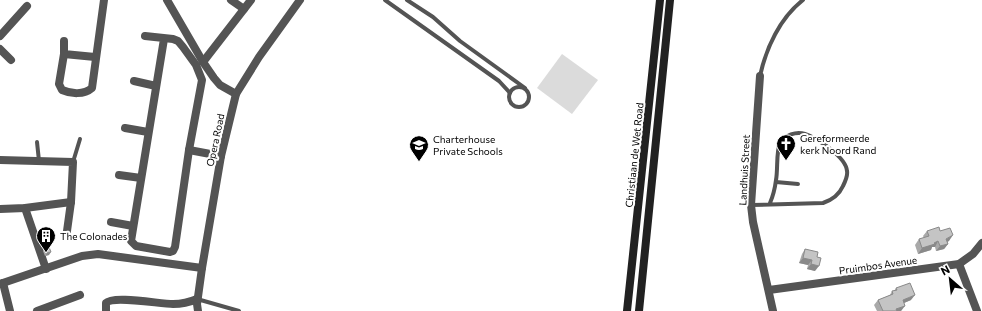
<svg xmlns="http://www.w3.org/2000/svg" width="982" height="311" font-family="Commissioner,sans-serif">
	<rect width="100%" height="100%" fill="#fff"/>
	<polygon fill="#dbdbdb" points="562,54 598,80 572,114 537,88"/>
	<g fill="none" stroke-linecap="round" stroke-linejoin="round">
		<g stroke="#545454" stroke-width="4">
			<polyline points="385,0 499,81 510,93"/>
			<polyline points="407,0 433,17 460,41 525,88"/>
			<path d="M 760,76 C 766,48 780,18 803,0"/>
			<circle cx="519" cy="97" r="10"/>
			<polyline points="37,142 39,161"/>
			<polyline points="73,162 80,139"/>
			<polyline points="776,182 798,184"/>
			<path d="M 751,205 L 823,203 C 832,200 839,195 843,186 C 845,182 848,176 847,171 C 846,157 817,138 805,134 C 796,131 785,135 780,143 C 776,151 778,170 776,180 C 775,188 773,196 770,203"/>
			<polyline points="197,299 239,311"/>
		</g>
		<g stroke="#545454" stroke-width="8">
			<polyline points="167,0 203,62 214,78 220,85 236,94"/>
			<polyline points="231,0 244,9"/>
			<polyline points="0,36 27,6"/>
			<polyline points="145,36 173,39 178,41 183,47 196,65 202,80 189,150 175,247 173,251 170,252 136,246 131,241 164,39"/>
			<polyline points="64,41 64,54 95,57"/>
			<polyline points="0,49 11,60"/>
			<path d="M 64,54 L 59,84 L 62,90 C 71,94 84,95 92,88 L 104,0"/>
			<polyline points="203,62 251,0"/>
			<polyline points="760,76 751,205 753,222 773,311"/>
			<polyline points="134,81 156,86"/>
			<polyline points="125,128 148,132"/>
			<polyline points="189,150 221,156"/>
			<polyline points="0,160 73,162 71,202 67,231"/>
			<polyline points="119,175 141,178"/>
			<polyline points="25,208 46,269"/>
			<polyline points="0,209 25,208 71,202"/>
			<polyline points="111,222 133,226"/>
			<polyline points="959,264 977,311"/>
			<polyline points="3,283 10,311"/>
			<polyline points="0,284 82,256 98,254 202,268"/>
			<polyline points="769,290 959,264 973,254 982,243"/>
			<polyline points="37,311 80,295"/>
			<path d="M 106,311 L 106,303 C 113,295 160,304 173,304 C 181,304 190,302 197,299"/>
			<polyline points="198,311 197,304 202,268 221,156 236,94 259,57 300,0"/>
		</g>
		<g stroke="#212121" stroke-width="8">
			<polyline points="627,311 660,0"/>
			<polyline points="639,311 670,0"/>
		</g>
	</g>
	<g fill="#a9a9a9">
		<polygon points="927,231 940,231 949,241 947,242 948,244 944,249 936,251 935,247 932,247 931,250 918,254 915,245 919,239 924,238 923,236"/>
		<polygon points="45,248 49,255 45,256 43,251"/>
		<polygon points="805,249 817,257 815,271 807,269 808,265 799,263 802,254"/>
		<polygon points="896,288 911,300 904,303 901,311 877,311 874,305 878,300 890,295 892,291 894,291"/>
	</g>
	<g fill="#898989">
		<polygon points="953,235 949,241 942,244 946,239"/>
		<polygon points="938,241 935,247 932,247 931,250 918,254 922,248"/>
		<polygon points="948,244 944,249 936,251 940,246"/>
		<polygon points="51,252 49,255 45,256 47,253"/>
		<polygon points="803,258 812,260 808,265 799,263"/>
		<polygon points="811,264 819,266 815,271 807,269"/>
		<polygon points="915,295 911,300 899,305 903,300"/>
		<polygon points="905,306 901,311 895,311 896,309"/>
	</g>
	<g fill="#c4c4c4" stroke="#898989">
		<polygon points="939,227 940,231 950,228 953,235 946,239 948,244 940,246 938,241 934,243 935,244 922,248 919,239 929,236 927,231"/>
		<polygon points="49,247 51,252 47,253 45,248"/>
		<polygon points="805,249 818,252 817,257 821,258 819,266 811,264 812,260 803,258"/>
		<polygon points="910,283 915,295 903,300 905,306 896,309 897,311 883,311 878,300 893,294 892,291 897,290 896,288"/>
	</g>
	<defs>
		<symbol id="church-pin" viewBox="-11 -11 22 30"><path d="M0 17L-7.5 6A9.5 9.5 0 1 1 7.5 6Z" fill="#000" stroke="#fff"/><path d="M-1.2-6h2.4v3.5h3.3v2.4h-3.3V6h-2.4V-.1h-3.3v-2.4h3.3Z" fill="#fff"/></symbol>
		<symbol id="school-pin" viewBox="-11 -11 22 30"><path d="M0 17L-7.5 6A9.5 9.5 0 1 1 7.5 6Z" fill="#000" stroke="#fff"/><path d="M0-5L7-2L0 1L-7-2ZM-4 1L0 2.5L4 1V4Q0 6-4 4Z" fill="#fff"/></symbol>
		<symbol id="building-pin" viewBox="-11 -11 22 30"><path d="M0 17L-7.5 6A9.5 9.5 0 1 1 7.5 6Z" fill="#000" stroke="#fff"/><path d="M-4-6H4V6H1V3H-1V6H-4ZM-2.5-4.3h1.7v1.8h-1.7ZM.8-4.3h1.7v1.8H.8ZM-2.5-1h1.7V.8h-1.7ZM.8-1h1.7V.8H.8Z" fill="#fff"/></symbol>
	</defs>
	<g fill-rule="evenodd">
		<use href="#church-pin" x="775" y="133" width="22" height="30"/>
		<use href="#school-pin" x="408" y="134" width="22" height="30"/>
		<use href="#building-pin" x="35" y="225" width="22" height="30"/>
	</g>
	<g text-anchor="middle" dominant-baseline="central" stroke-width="4" stroke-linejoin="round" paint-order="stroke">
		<g font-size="10" fill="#000" stroke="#fff" text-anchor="start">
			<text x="800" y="138">Gereformeerde<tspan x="800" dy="12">kerk Noord Rand</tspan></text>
			<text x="433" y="139">Charterhouse<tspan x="433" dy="12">Private Schools</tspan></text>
			<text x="60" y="236">The Colonades</text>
		</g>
		<g font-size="10" fill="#000" stroke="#fff">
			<text transform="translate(215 140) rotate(-78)">Opera Road</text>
			<text transform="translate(634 155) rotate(-84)">Christiaan de Wet Road</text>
			<text transform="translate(744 170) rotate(-87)">Landhuis Street</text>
			<text transform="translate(878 265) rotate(-8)">Pruimbos Avenue</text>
		</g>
	</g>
	<g transform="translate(950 279) rotate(332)" stroke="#ffffff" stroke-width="3" paint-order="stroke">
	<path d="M0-3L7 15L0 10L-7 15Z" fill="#000000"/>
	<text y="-6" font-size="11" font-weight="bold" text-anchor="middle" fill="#000000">N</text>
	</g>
</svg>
